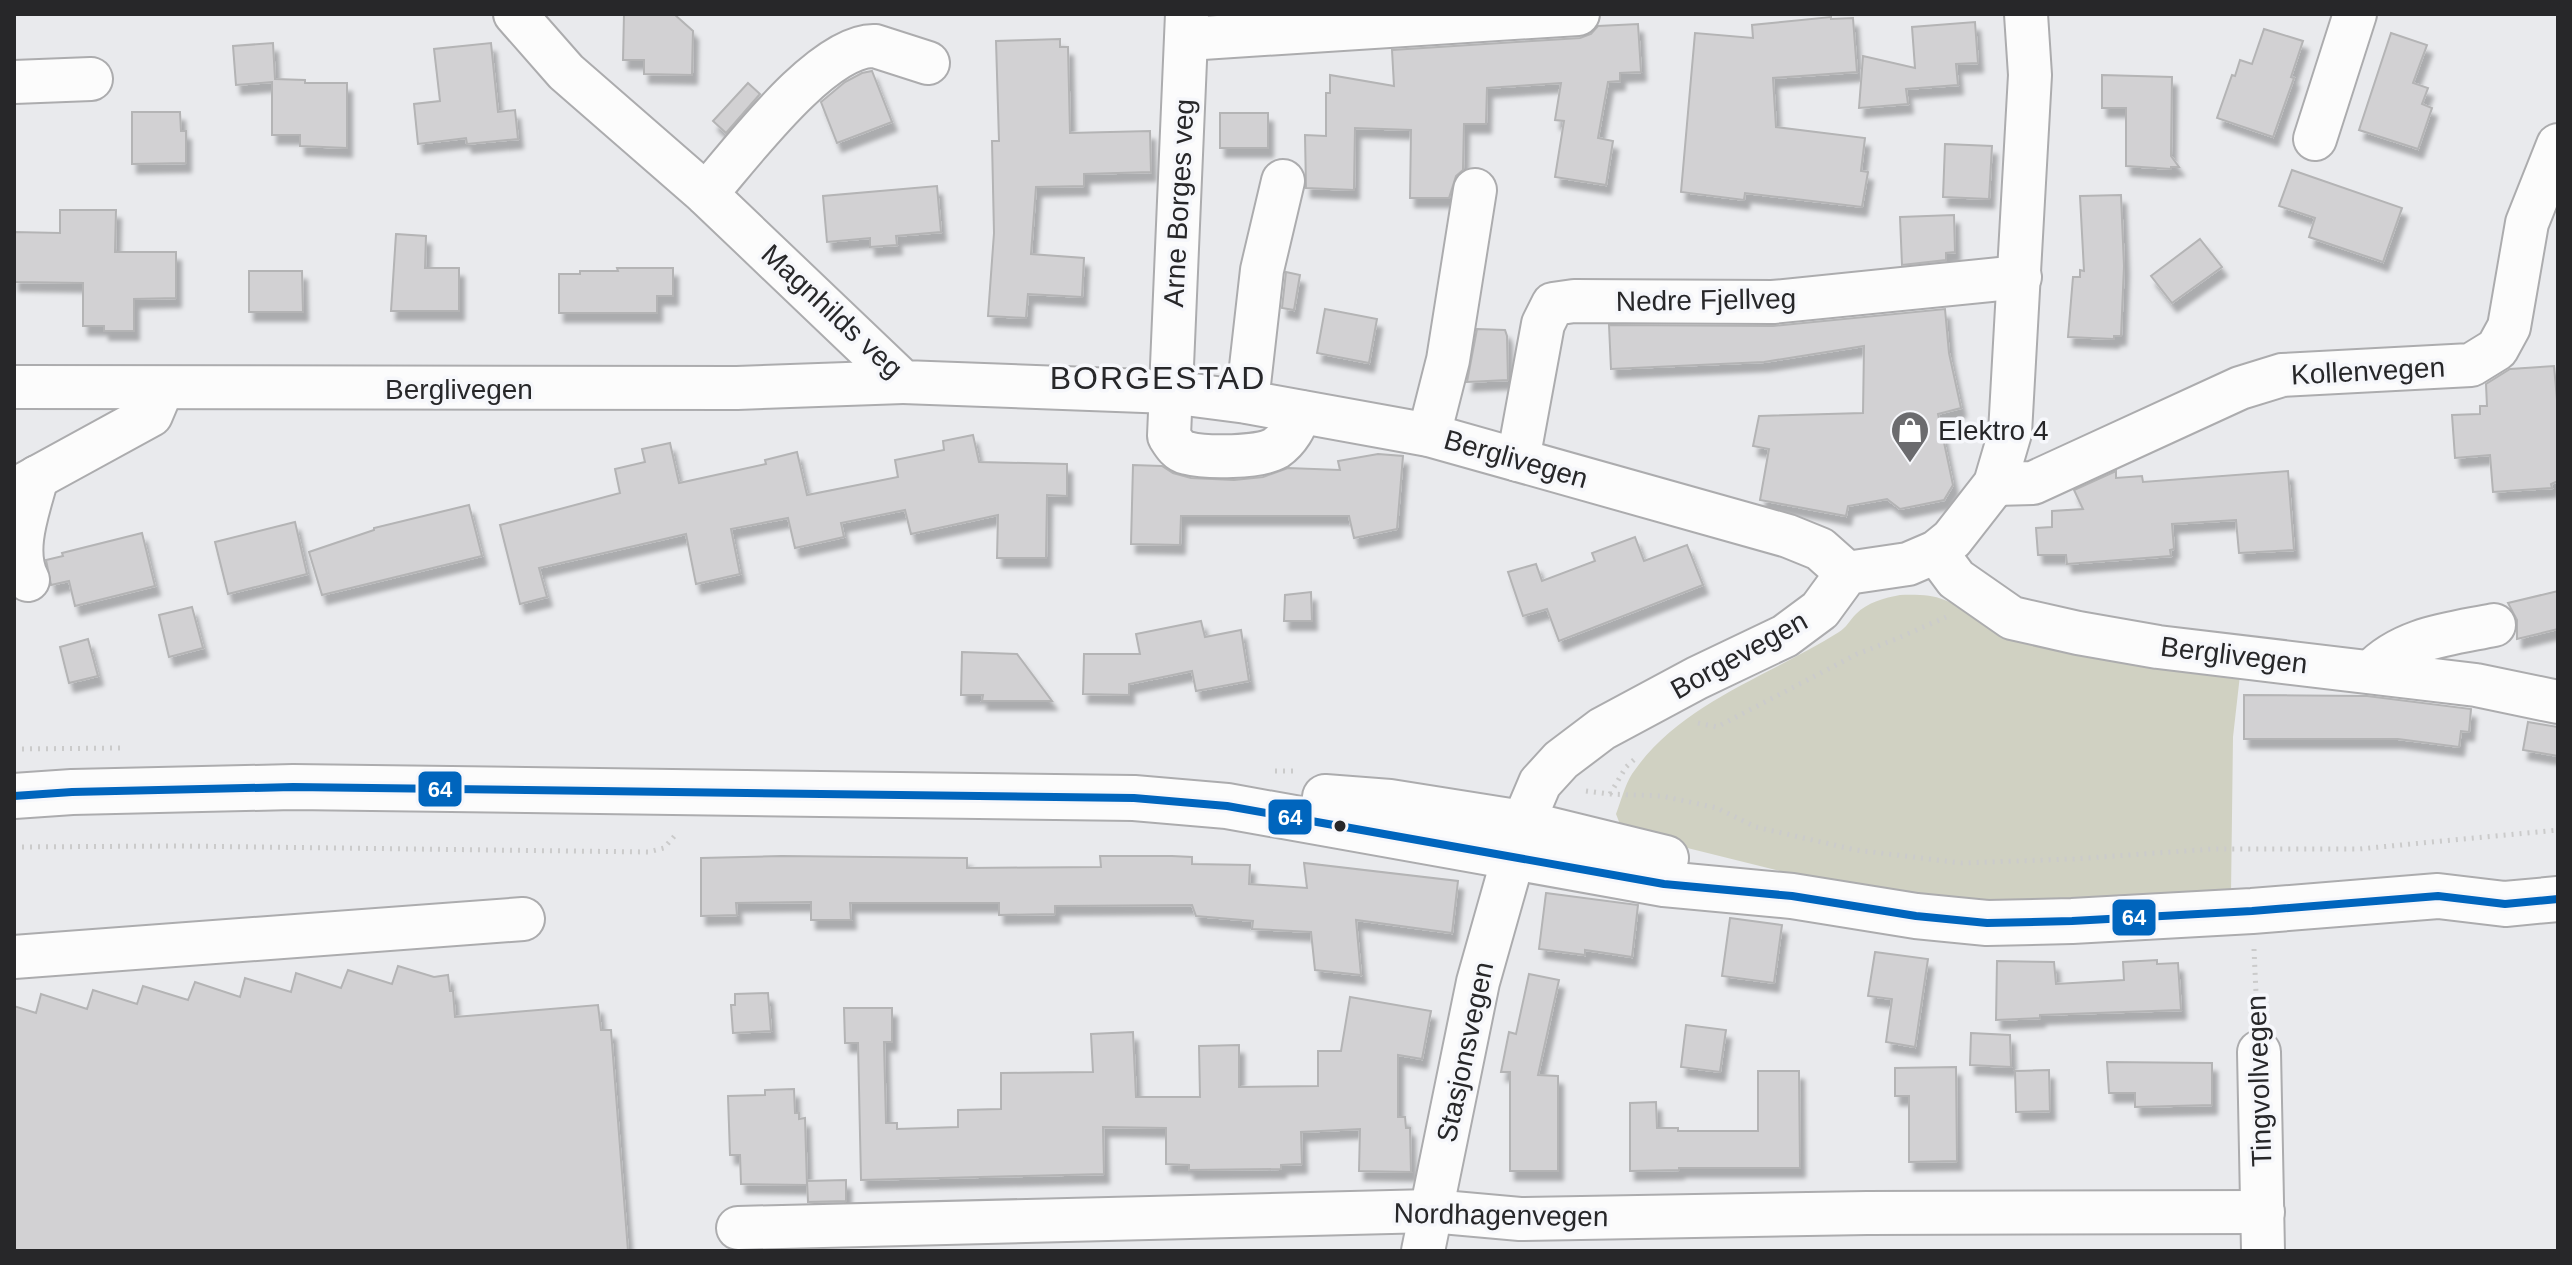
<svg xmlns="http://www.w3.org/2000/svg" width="2572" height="1265" font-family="Helvetica,sans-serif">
	<defs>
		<filter id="shadow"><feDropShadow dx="5" dy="9" stdDeviation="2" flood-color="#0004"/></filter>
	</defs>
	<rect width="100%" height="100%" fill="#e9eaed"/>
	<path fill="#d0d1c2" d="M 1900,595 C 1938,594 1946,598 1977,619 L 2240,675 L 2233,737 L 2231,894 L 1973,903 L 1836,885 L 1623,832 L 1616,814 C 1621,801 1625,785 1632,774 C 1681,702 1768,677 1839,632 C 1846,628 1850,620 1856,614 C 1868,602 1884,598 1900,595 Z"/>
	<g fill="#d2d1d3" stroke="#b4b4b5" stroke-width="2" filter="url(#shadow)">
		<polygon points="624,14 674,14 693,31 692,75 644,74 644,60 623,60"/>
		<polygon points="1831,17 1831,19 1853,18 1857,72 1773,78 1776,127 1865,138 1861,171 1868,172 1862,207 1745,193 1744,200 1681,192 1695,33 1753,38 1752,25"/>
		<polygon points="1975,22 1978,63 1956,64 1958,85 1906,89 1908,104 1859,108 1863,56 1915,68 1912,27"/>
		<polygon points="1638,24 1641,72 1620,73 1620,81 1608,82 1598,138 1613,141 1606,185 1555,177 1564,121 1555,120 1561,83 1487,88 1486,124 1464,124 1463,170 1456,176 1449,198 1410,198 1411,130 1355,128 1354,190 1306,188 1305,135 1326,136 1326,93 1330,93 1330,75 1394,86 1392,50 1580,38 1591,34 1598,26"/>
		<polygon points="2264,29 2303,41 2291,77 2294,78 2273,137 2217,118 2232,75 2235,76 2240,60 2252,64"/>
		<polygon points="2391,33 2427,45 2413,83 2428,88 2422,104 2432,108 2418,149 2359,130"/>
		<polygon points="1060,39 1060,47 1068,47 1070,133 1150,131 1151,172 1084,174 1084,186 1036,187 1031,254 1084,258 1082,297 1028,294 1026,318 988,316 994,233 992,141 999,141 996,41"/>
		<polygon points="273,43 275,79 305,80 305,83 347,83 347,148 300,146 300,135 272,135 272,82 236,85 233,46"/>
		<polygon points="491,43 498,112 515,110 518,139 467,144 466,138 418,144 414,104 440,101 434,49"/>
		<polygon points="872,71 892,122 837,143 821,102 845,82 862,73"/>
		<polygon points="2102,75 2172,77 2171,156 2179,167 2171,167 2171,169 2126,166 2126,108 2102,108"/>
		<polygon points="748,83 760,94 726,133 713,121"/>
		<polygon points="132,112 180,112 181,131 186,131 186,163 132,164"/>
		<rect x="1220" y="113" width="48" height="35"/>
		<polygon points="1945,144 1992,146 1989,199 1943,197"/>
		<polygon points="2292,170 2402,208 2383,262 2309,237 2315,218 2279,206"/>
		<polygon points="937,186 941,232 896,236 897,245 870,247 870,238 827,242 823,196"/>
		<polygon points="2121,195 2124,266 2121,336 2114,336 2114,339 2068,337 2073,277 2080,277 2080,270 2084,271 2080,196"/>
		<polygon points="60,210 116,210 115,252 176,252 176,298 134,299 134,331 104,331 104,326 83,326 83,283 14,282 14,232 60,233"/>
		<polygon points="1954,215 1955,252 1946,253 1946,260 1902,265 1900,217"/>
		<polygon points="396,234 426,236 425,268 459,268 459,311 391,311"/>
		<polygon points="2200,239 2222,267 2172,303 2151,276"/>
		<polygon points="617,268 673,268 673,296 657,296 657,313 559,313 559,274 580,274 580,271 618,271"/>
		<polygon points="249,271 302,271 303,312 249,312"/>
		<polygon points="1286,272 1300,275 1294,310 1282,308"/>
		<polygon points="1325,309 1377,319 1369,363 1317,353"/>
		<polygon points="1945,309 1949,353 1961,408 1938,414 1953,485 1944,500 1900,509 1887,499 1848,506 1846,516 1760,500 1769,449 1753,446 1759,416 1863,413 1864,346 1764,362 1611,369 1609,325 1773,326"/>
		<polygon points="1477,329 1505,330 1507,336 1508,380 1467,382"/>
		<polygon points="2554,366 2558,411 2558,481 2551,484 2552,488 2493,492 2490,455 2455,458 2452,415 2480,414 2480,406 2487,406 2486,384 2510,369"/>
		<polygon points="973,435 979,462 1067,464 1067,496 1047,495 1046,558 997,558 998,515 911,534 905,510 841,523 844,537 795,548 788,518 731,529 740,574 696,584 686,534 539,568 547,597 520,604 500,525 620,493 615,469 645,462 642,449 670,443 679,483 766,464 765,460 797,452 807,495 898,477 895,460 944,450 943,441"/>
		<polygon points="1378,454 1403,456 1397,529 1354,538 1349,516 1181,516 1180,545 1131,544 1133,465 1162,466 1173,473 1191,478 1234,480 1263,477 1288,468 1340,470 1338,461"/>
		<polygon points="2116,471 2116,478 2142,476 2143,482 2288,471 2294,550 2239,553 2236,520 2172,524 2174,549 2170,550 2171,556 2067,564 2066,555 2038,555 2036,528 2052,527 2052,511 2083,509 2074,490"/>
		<polygon points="469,505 482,556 322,595 309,552 374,530 374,528"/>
		<polygon points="295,522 307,574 228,594 215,542"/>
		<polygon points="142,533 155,586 75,606 69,581 51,585 46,560 63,556 62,553"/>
		<polygon points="1635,537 1644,561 1687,545 1703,585 1559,641 1547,609 1523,616 1508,572 1536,564 1542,581 1595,561 1592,553"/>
		<polygon points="2558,591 2558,629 2517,639 2517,620 2508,603"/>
		<polygon points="1311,592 1312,621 1284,621 1285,595"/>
		<polygon points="192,607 203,648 169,657 159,615"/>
		<polygon points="1201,621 1205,637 1241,630 1249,681 1196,691 1192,671 1129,684 1129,695 1083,694 1084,654 1140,654 1136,634"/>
		<polygon points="88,639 98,676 69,683 60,647"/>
		<polygon points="962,652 1017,654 1052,701 982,701 983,695 961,695"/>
		<polygon points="2244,695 2367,696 2471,709 2469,732 2461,731 2459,747 2398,739 2244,739"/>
		<polygon points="2528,722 2558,727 2558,756 2523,750"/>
		<polygon points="782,856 967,858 967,868 1101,867 1100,856 1172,856 1192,857 1192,864 1250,865 1249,884 1307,888 1304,863 1458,881 1452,933 1356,920 1361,975 1315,970 1311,932 1252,929 1253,921 1196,916 1192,905 1055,906 1055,914 999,915 999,903 850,903 851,920 811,920 811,902 736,903 737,915 701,916 701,858"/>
		<polygon points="1546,893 1638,905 1632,957 1585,950 1585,955 1539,949"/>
		<polygon points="1730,918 1782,925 1774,983 1722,976"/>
		<polygon points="1875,952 1928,959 1915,1047 1886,1042 1892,999 1868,996"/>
		<polygon points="2157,960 2157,964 2178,963 2181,1010 2040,1015 2040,1018 1996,1020 1997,961 2054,962 2056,984 2124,980 2123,962"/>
		<polygon points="398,966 434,977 448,975 450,991 453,991 455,1017 598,1005 601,1030 611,1030 628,1251 14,1251 14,1006 36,1013 41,994 87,1009 93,990 137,1004 143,986 188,1000 195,982 240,997 245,978 291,992 296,973 341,988 348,970 392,984"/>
		<polygon points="1529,974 1559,980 1538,1075 1558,1076 1558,1171 1510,1171 1510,1072 1501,1072 1509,1032 1516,1034"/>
		<polygon points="768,993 771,1031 733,1033 731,1005 735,1005 735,994"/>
		<polygon points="1350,997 1431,1011 1422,1059 1398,1055 1398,1117 1405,1117 1406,1128 1410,1128 1411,1172 1359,1171 1360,1129 1301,1132 1302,1164 1281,1165 1281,1169 1189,1170 1189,1165 1166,1164 1166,1128 1103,1127 1104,1174 861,1180 858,1043 845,1043 844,1008 892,1008 892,1042 884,1042 886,1123 897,1123 897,1129 958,1127 958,1110 1001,1109 1001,1073 1093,1072 1091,1034 1133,1032 1136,1097 1200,1097 1199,1046 1239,1045 1239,1087 1318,1086 1318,1051 1341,1051"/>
		<polygon points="1686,1025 1726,1030 1720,1072 1681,1067"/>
		<polygon points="1971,1033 2010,1035 2011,1067 1970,1065"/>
		<polygon points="2107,1062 2212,1063 2212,1105 2135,1107 2135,1093 2109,1093"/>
		<polygon points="1956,1067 1957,1161 1909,1162 1909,1096 1895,1096 1895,1068"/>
		<polygon points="2049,1070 2050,1111 2016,1112 2015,1071"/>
		<polygon points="1758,1071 1799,1071 1800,1168 1679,1168 1679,1170 1630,1171 1630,1103 1656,1102 1657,1128 1678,1128 1678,1131 1758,1131"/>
		<polygon points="794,1089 795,1113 799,1113 799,1119 805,1118 807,1185 741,1184 740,1155 730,1155 728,1096 765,1095 765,1090"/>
		<polygon points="846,1180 846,1201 808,1202 807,1181"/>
	</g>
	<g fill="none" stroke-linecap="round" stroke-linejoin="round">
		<defs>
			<g id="minor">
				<polyline points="515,14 566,72 706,194 903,382 1170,392 1247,402 1429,435 1788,536 1820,549 1847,573"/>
				<path d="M 1187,14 L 1169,436 C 1174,444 1178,451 1187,453 C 1206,458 1259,458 1276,448 C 1289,439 1295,426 1301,412"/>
				<polyline points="1187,39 1578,14"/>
				<polyline points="14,82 91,79"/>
				<polyline points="2315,139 2355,14"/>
				<path d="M 706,194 C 740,155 823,43 875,46 L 928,63"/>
				<polyline points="14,387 737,388 903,382"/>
				<polyline points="1247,402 1262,270 1283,181"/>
				<polyline points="1429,435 1448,360 1475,190"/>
				<polyline points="1518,460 1543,324 1553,304 1574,301 1773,302 2020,277"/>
				<polyline points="1995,484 2033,483 2240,388 2282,375 2471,365 2497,349 2509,327 2527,223 2558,145"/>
				<polyline points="14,490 151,415 162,389"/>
				<polyline points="1936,552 1956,579 2012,618 2078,633 2158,647 2476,685 2558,702"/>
				<path d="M 28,580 C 12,550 29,508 37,477"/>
				<path d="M 2371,672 C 2403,638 2450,634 2494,625"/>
				<polyline points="14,957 523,919"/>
				<polyline points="2259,1052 2263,1251"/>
				<polyline points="738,1228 1431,1211 1520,1219 1867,1213 2263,1212"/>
				<polyline points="1423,1251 1478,982 1523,823 1540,783 1561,760 1602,729 1697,678 1785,636 1820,610 1847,573 1908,564 1936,552 1952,539 1995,484 2010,433 2030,75 2026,14"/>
			</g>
			<g id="major">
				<polyline points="14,796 72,792 293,787 1134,798 1227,806 1664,884 1792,896 1916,916 1987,923 2072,921 2252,911 2438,896 2505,904 2558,899"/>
				<polyline points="1325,797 1390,802 1523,823 1666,858"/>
			</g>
		</defs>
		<use href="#minor" stroke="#acacae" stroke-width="46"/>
		<use href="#major" stroke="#acacae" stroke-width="48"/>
		<g stroke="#cbcbcb" stroke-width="5" stroke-dasharray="2 6" stroke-linecap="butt">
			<polyline points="1698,723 1717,727 1857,654 1896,639 1946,617"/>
			<polyline points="14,749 121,748"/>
			<polyline points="1275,771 1297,771"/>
			<polyline points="1586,791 1609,794 1662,796 1717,808 1756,827 1856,850 1961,863 2073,859 2213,849 2359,849 2558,830"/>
			<polyline points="1610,794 1626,767 1637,757"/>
			<polyline points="14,847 180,846 648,852 664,848 678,832"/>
			<polyline points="2254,949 2257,1015"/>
		</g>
		<use href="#minor" stroke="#fcfcfc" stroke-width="42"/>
		<use href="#major" stroke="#fcfcfc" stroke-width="44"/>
		<defs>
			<polyline id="bus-1" points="14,796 72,792 293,787 1134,798 1227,806 1664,884 1792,896 1916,916 1987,923 2072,921 2252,911 2438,896 2505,904 2558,899"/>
		</defs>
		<use href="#bus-1" stroke="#f6f7fb" stroke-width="14"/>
		<use href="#bus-1" stroke="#0065bd" stroke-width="8"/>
	</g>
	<defs>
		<symbol id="shop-pin" viewBox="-11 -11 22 30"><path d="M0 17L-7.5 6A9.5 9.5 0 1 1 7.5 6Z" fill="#6b6b6e" stroke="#f6f7fb"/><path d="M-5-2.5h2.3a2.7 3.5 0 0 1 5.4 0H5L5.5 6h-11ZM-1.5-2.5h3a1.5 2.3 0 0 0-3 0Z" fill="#fff"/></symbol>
	</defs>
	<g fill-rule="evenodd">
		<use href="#shop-pin" x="1888" y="408" width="44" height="60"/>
	</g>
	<circle fill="#272729" stroke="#f6f7fb" stroke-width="3" cx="1340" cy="826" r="7"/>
	<g text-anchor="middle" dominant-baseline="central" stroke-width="7" stroke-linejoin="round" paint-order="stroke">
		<g font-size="28" fill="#272729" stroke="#f6f7fb">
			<text transform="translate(1179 203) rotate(-87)">Arne Borges veg</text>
			<text transform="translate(1706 300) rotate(-1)">Nedre Fjellveg</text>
			<text transform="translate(832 311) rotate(43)">Magnhilds veg</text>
			<text transform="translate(2368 371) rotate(-3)">Kollenvegen</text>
			<text x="459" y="389">Berglivegen</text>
			<text transform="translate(1516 459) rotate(16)">Berglivegen</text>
			<text transform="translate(1739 655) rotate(-29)">Borgevegen</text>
			<text transform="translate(2234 655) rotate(7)">Berglivegen</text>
			<text transform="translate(1465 1052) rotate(-78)">Stasjonsvegen</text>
			<text transform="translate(2259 1081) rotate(-92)">Tingvollvegen</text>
			<text transform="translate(1501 1215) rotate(1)">Nordhagenvegen</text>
		</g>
		<g font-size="28" fill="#272729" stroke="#f6f7fb" text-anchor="start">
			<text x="1938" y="430">Elektro 4</text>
		</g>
		<g font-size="32" letter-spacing="2" fill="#272729" stroke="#f6f7fb">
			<text x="1158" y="378">BORGESTAD</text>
		</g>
	</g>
	<g stroke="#f6f7fb" stroke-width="3">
		<rect x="417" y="770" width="46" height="38" rx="8" fill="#0065bd"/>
		<rect x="1267" y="798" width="46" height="38" rx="8" fill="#0065bd"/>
		<rect x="2111" y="898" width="46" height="39" rx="8" fill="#0065bd"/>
	</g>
	<g font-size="22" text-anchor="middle" font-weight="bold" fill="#fff">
		<text x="440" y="797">64</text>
		<text x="1290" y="825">64</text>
		<text x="2134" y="925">64</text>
	</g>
	<rect width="2572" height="1265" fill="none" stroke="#272729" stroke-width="32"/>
</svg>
